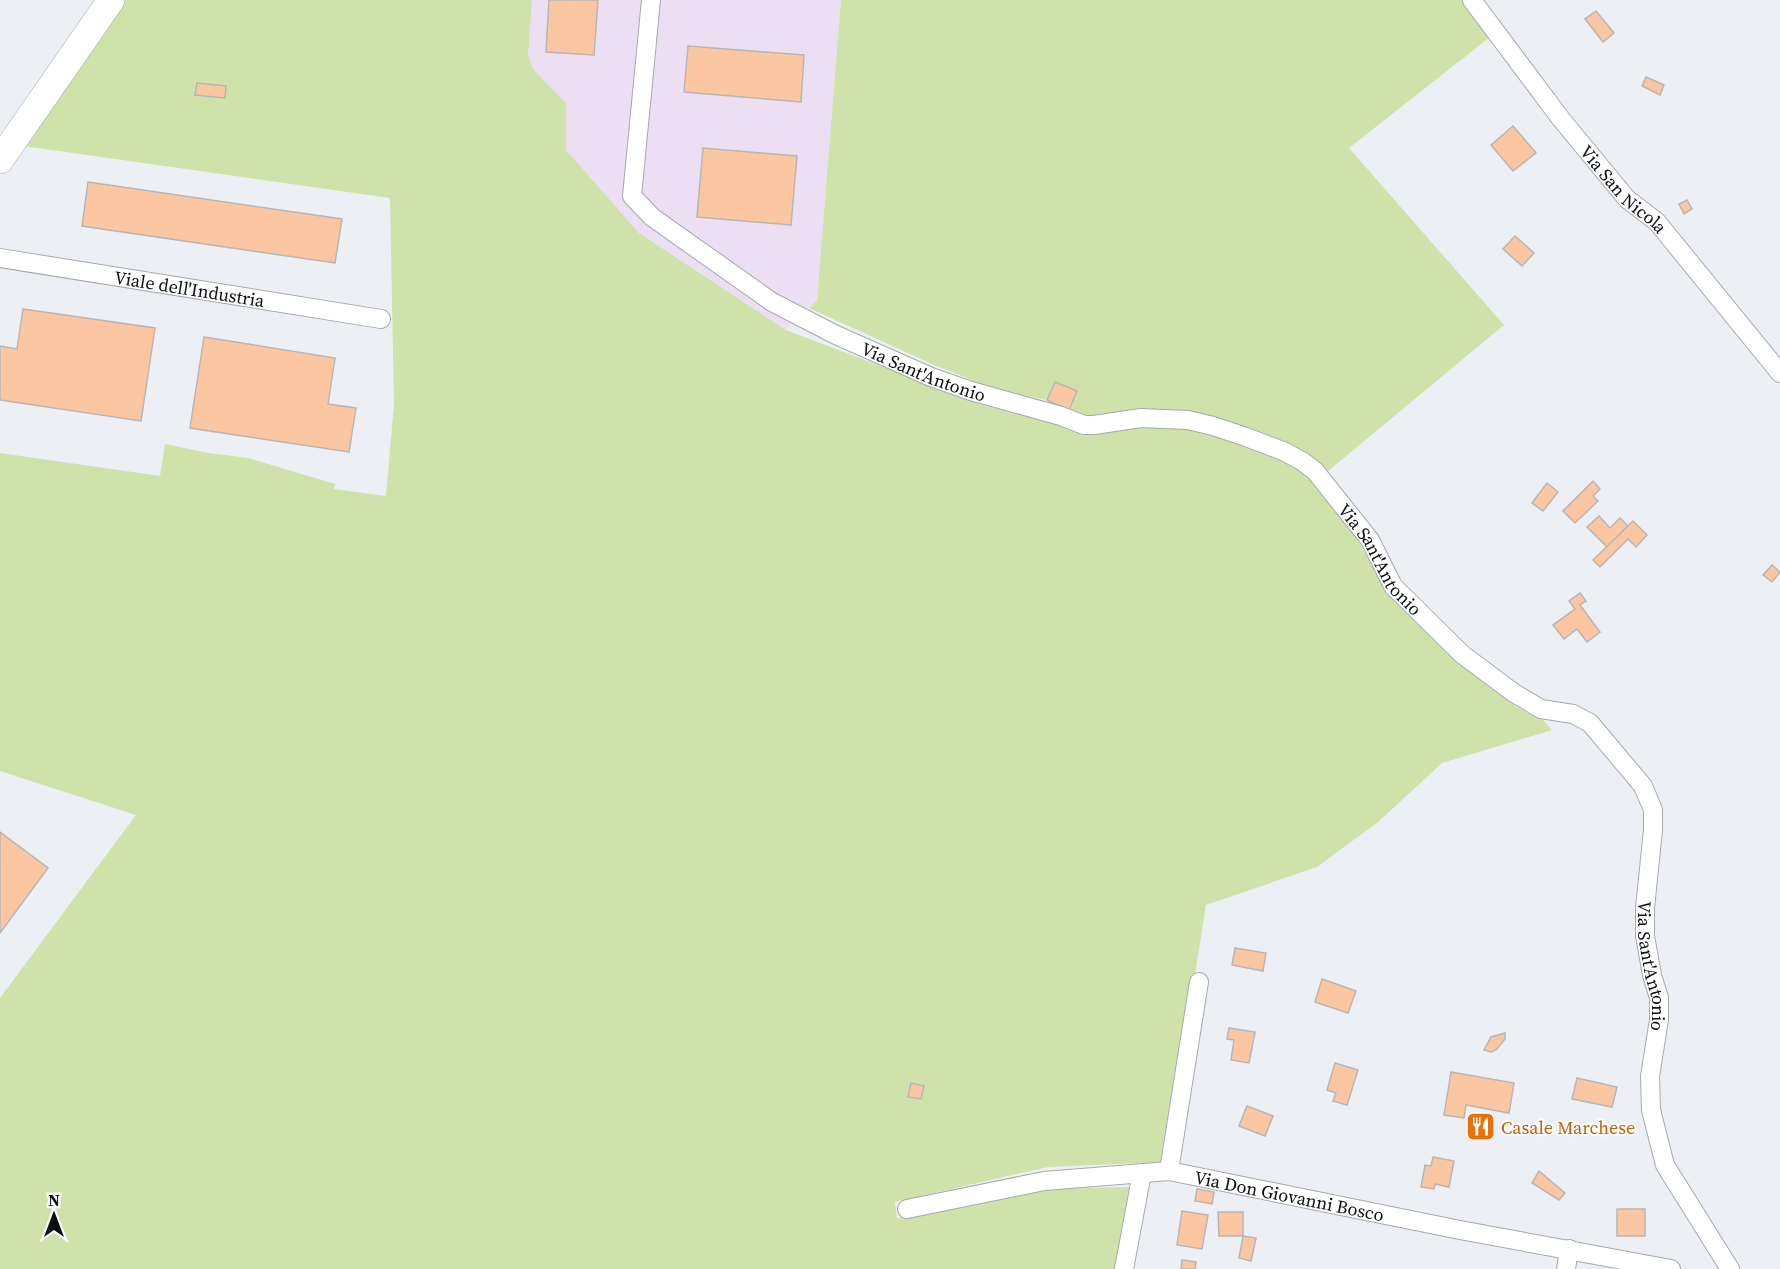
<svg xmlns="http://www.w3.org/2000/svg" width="1780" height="1269" font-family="'Source Serif 4',serif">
	<rect width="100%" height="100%" fill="#eceff3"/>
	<polygon fill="#ecdff3" points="532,0 841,0 817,300 786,330 639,233 566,150 566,103 533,69 528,55"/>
	<g fill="#cee2a9">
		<polygon points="123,0 532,0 528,55 533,69 566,103 566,150 639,233 786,330 986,406 1087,433 1152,424 1183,425 1284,455 1315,475 1359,543 1387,591 1456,658 1518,708 1543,720 1552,730 1442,763 1378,822 1317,867 1206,905 1165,1162 1048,1167 895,1202 897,1218 1042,1189 1130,1187 1118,1269 0,1269 0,998 136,815 0,771 0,453 160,476 165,444 208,453 248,458 335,484 334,489 386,496 394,404 390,198 24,146"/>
		<polygon points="841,0 1463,0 1490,37 1349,148 1504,325 1328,471 1320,464 1256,433 1083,417 1069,410 1077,391 1055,382 1047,400 992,388 934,365 809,308 817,300"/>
	</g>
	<g fill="#fbc7a3" stroke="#bab5b2" stroke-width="1.5">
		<polygon points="549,0 598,0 594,55 546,52"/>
		<polygon points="1596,11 1614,33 1603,42 1585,19"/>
		<polygon points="688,46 804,55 801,102 684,92"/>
		<polygon points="1646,77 1664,85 1660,95 1642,86"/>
		<polygon points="197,83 226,86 225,98 195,95"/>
		<polygon points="1513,126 1536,153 1513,171 1491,145"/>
		<polygon points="703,148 797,156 791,225 697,217"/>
		<polygon points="88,182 342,219 335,263 82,226"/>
		<polygon points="1687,200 1692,209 1684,214 1679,204"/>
		<polygon points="1515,236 1534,253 1522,266 1503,249"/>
		<polygon points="23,309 155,328 141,421 0,400 0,346 17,349"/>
		<polygon points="204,337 335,358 328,404 356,408 349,452 190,428"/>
		<polygon points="1055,382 1077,391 1069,410 1047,400"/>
		<polygon points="1593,481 1600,489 1593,496 1598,501 1575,523 1563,511"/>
		<polygon points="1547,483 1558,492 1543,511 1532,503"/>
		<polygon points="1599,516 1610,528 1620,518 1628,526 1607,547 1587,527"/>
		<polygon points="1633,521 1647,535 1636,547 1628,539 1600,567 1593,560"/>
		<polygon points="1772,565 1780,572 1772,582 1763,575"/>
		<polygon points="1580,593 1586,601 1580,605 1600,632 1587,642 1577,629 1564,639 1553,625 1575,609 1569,601"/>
		<polygon points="0,832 48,868 0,933"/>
		<polygon points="1235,948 1266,953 1263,971 1232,965"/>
		<polygon points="1322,979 1356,991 1348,1013 1315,1002"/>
		<polygon points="1229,1028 1255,1032 1249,1063 1231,1060 1234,1040 1227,1039"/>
		<polygon points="1505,1033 1505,1039 1496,1050 1491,1052 1484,1050 1491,1037"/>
		<polygon points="1335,1063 1358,1070 1347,1105 1333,1101 1336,1093 1327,1090"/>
		<polygon points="1451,1072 1514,1083 1509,1113 1466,1105 1464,1118 1444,1115"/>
		<polygon points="1577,1078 1617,1087 1612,1107 1572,1099"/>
		<polygon points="911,1083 924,1086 921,1099 908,1097"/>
		<polygon points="1247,1106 1273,1116 1265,1136 1239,1126"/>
		<polygon points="1433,1157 1454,1161 1449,1187 1435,1184 1434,1189 1421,1187 1425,1165 1431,1166"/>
		<polygon points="1539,1171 1565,1193 1559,1200 1532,1183"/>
		<polygon points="1197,1189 1214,1192 1212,1204 1195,1201"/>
		<rect x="1617" y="1209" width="28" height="27"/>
		<polygon points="1182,1211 1208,1215 1202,1249 1177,1245"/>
		<polygon points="1218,1212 1243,1212 1243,1236 1219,1236"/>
		<polygon points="1243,1236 1256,1238 1251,1261 1239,1258"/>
		<polygon points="1182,1260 1196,1262 1195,1269 1181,1269"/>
	</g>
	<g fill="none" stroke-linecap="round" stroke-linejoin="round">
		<defs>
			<g id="street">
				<path id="s1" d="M 651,0 L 632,196 L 652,217 L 772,302 L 836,335 L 931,377 L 971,391 L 1061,416 L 1084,425 L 1094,425 L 1141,418 L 1188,420 L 1213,426 L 1246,437 L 1283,451 L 1302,461 L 1315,471 L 1370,540 L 1393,586 L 1463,655 L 1514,693 L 1541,709 L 1573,714 L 1590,723 L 1643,786 L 1653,810 L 1653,830 L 1645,908 L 1645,936 L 1652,975 L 1659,998 L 1659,1020 L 1650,1076 L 1651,1110 L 1665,1165 L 1730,1269"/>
				<path id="s2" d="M 1472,0 L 1561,119 L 1627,199 L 1657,222 L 1780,373"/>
				<path id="s3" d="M 0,258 L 381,319"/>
				<polyline points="1169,1171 1199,982"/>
				<path id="s4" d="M 907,1209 L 1044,1181 L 1169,1171 L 1460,1230 L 1671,1269"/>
				<polyline points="1124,1269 1142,1173"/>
				<polyline points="1566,1269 1569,1249"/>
			</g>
			<polyline id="secondary" points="0,160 111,0"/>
		</defs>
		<use href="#street" stroke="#a6a9ad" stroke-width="20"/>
		<use href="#secondary" stroke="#a6a9ad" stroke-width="28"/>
		<use href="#street" stroke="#fff" stroke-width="18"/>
		<use href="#secondary" stroke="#fff" stroke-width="27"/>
	</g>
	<defs>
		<symbol id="restaurant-square" viewBox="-11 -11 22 22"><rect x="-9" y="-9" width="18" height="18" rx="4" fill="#e8710a" stroke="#fafcfe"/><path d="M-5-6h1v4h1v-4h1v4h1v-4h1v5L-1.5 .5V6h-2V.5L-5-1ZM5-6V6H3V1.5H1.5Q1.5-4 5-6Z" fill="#fff"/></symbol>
	</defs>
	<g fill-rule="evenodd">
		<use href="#restaurant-square" x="1464" y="1110" width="33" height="33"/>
	</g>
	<g text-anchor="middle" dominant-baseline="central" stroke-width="4.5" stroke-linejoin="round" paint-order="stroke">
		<g font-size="18" fill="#0d0e0f" stroke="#fafcfe">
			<text stroke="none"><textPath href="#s2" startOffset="243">Via San Nicola</textPath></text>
			<text stroke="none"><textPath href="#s3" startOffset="192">Viale dell'Industria</textPath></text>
			<text stroke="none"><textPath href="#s1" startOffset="540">Via Sant'Antonio</textPath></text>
			<text stroke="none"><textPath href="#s1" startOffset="1062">Via Sant'Antonio</textPath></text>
			<text stroke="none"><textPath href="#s1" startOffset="1602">Via Sant'Antonio</textPath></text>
			<text stroke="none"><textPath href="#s4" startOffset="388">Via Don Giovanni Bosco</textPath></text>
		</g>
		<g font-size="18" fill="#c56008" stroke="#fafcfe" text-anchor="start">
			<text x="1501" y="1127">Casale Marchese</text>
		</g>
	</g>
	<g transform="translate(54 1215)" stroke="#fafcfe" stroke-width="4.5" paint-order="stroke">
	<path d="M0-4.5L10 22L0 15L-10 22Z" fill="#0d0e0f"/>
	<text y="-9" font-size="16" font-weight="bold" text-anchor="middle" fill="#0d0e0f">N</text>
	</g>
</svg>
